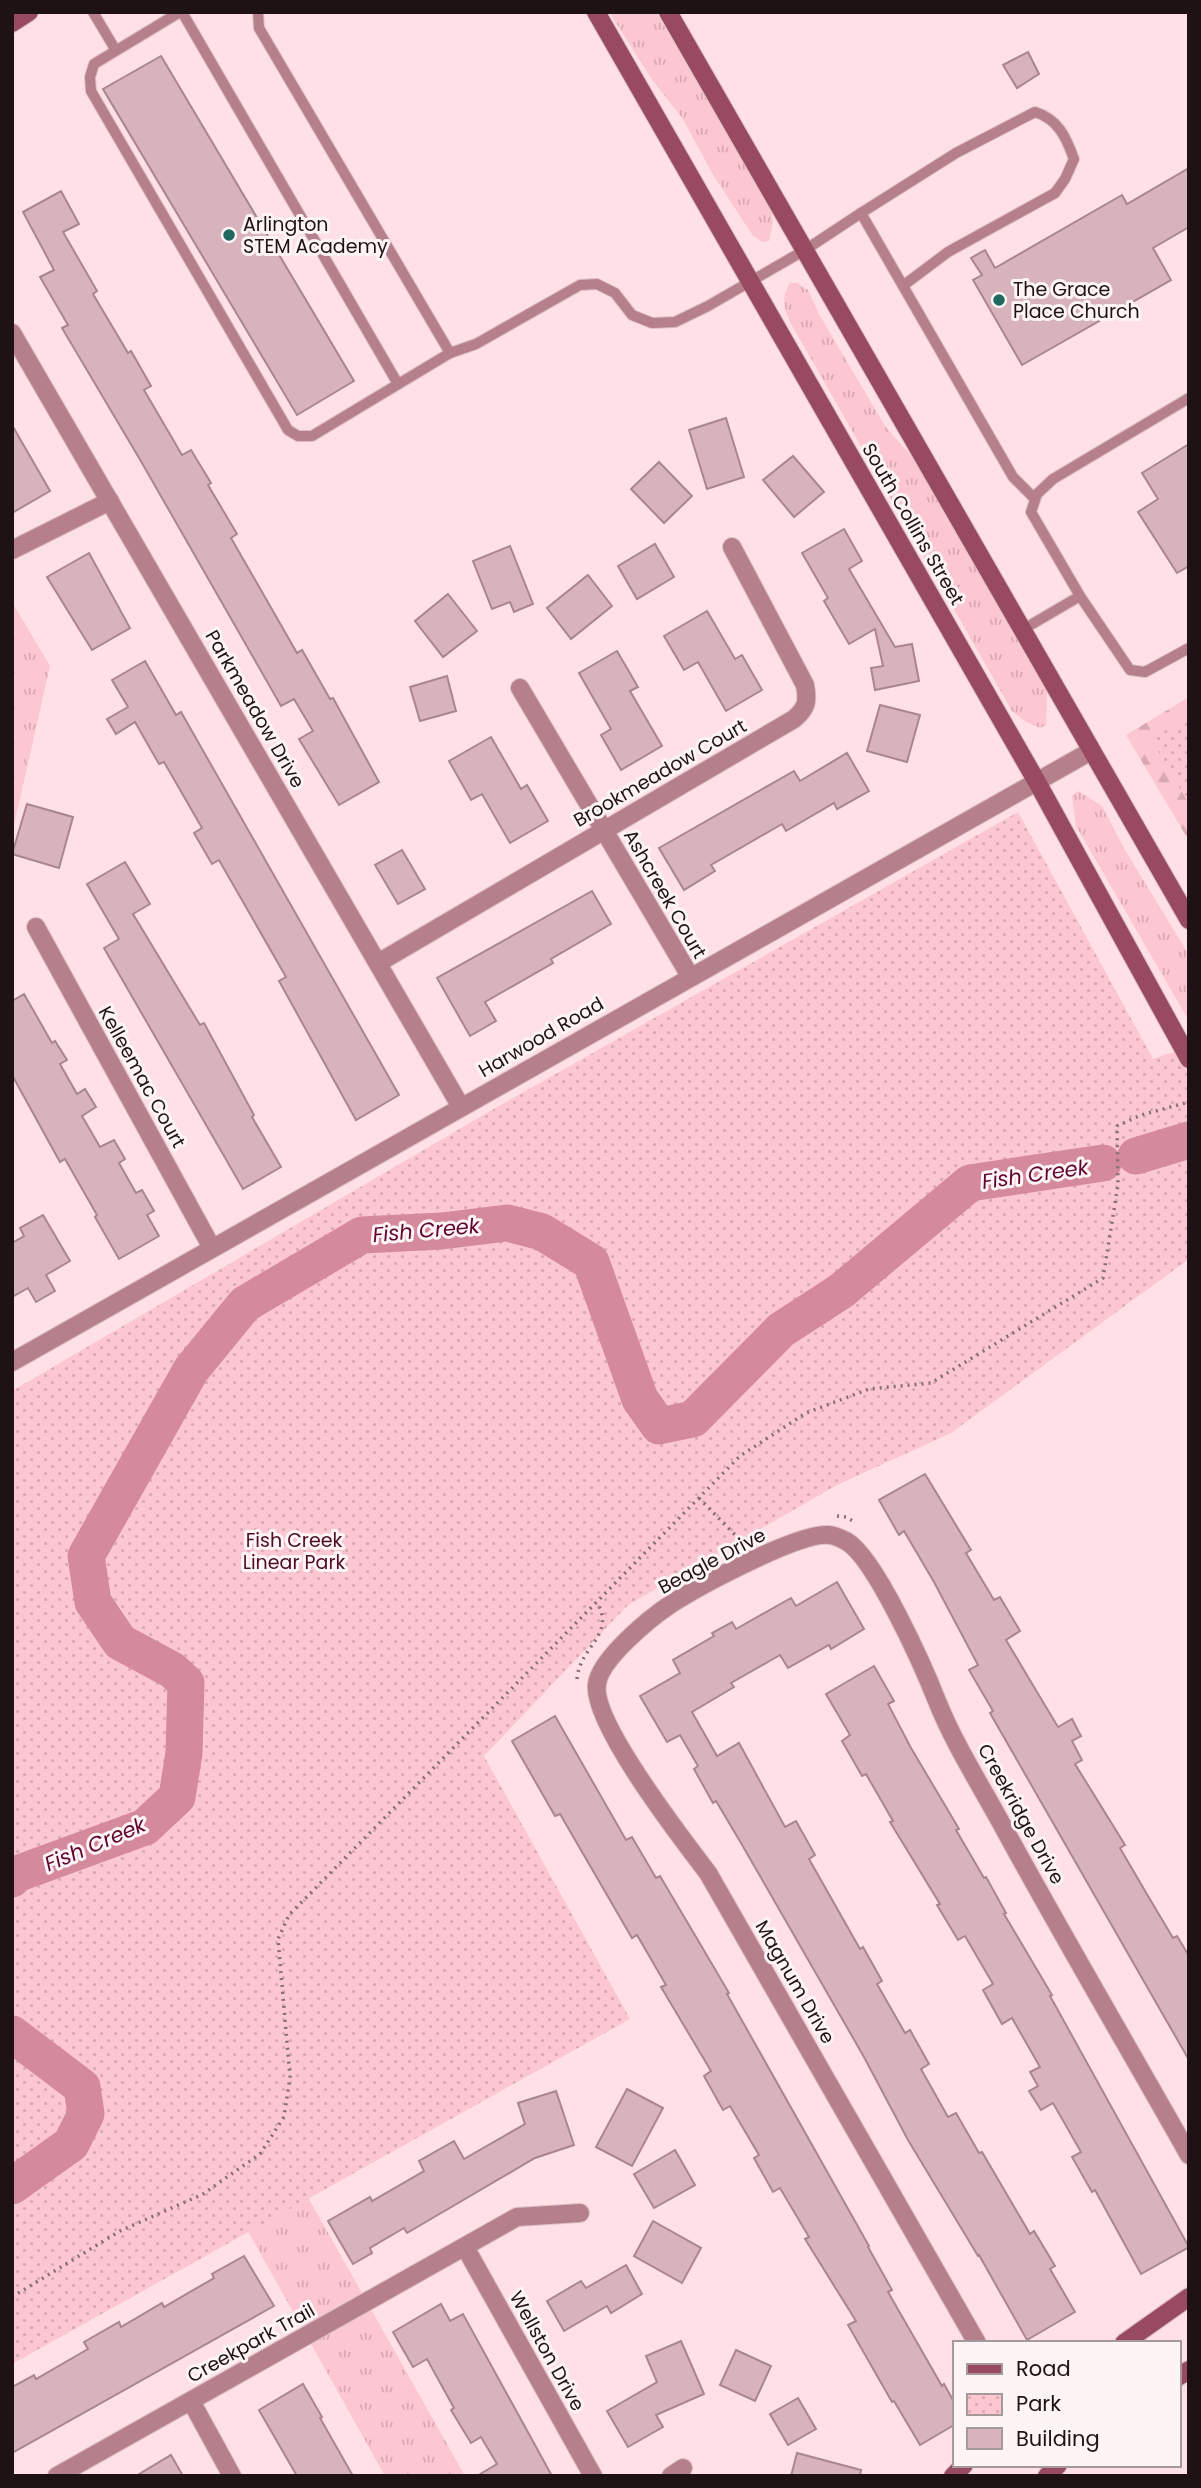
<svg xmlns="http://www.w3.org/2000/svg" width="1201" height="2488" font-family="Poppins,sans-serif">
	<defs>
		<pattern id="grass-tufts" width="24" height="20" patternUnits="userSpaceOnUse" patternTransform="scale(1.75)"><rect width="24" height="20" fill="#fcc6d2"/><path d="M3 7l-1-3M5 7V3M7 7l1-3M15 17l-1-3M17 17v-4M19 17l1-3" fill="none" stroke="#d8a9b3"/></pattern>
		<pattern id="forest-firs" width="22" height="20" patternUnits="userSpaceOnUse" patternTransform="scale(1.75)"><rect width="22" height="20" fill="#fcc6d2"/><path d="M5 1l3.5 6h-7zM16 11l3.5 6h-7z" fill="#d8a9b3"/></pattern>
		<pattern id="park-dots" width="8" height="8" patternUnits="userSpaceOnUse" patternTransform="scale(1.75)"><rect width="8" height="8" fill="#fcc6d2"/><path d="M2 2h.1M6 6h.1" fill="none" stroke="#d8a9b3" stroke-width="1.8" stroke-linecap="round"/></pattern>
	</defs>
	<rect width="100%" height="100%" fill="#ffe0e6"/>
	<g fill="url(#grass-tufts)">
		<polygon points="609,12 656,12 771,209 773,222 769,241 763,242 753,236 712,173 683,119 653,81"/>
		<path d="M 790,283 L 797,283 L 808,290 L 820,316 L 885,426 L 912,457 L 940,503 L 1047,691 L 1046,725 L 1040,728 L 1026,722 L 1012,711 L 790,322 C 784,309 781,296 790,283 Z"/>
		<polygon points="12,602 50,666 12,834"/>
		<polygon points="1078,791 1102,806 1125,850 1189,955 1189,1021 1076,826 1072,796"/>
		<polygon points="12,1630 296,2176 465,2476 385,2476 236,2210"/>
	</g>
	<polygon fill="url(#forest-firs)" points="1189,697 1189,841 1126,735"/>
	<g fill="url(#park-dots)">
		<polygon points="1189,716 1189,804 1151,739"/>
		<polygon points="1018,812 1153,1059 1189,1047 1189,1259 951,1433 837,1485 628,1605 484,1756 630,2019 12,2364 12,1391 492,1110"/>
	</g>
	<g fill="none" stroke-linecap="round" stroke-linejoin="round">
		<g stroke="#d5899c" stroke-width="37">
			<polyline points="1136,1156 1189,1140"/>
			<polyline points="12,1879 14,1875 145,1827 177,1797 184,1753 186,1683 172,1670 120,1642 93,1602 86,1556 191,1370 245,1304 362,1235 442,1231 507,1223 542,1232 591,1262 640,1399 659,1426 693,1419 781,1330 841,1291 970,1183 1103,1163"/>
			<polyline points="12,2034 82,2087 86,2114 71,2144 12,2186"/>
		</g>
	</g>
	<g fill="#d8b3bb" stroke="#a9868d" stroke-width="2">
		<polygon points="1028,52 1039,74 1017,88 1003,65"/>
		<polygon points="161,56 354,381 297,415 103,89"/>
		<polygon points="1189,168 1189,227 1153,248 1171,280 1022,365 973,280 982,275 971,258 985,250 995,268 1122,195 1127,204"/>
		<polygon points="61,191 79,224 63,232 97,291 93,294 128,353 131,351 151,386 144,390 182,455 191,450 211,483 208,485 237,534 231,538 297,653 302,650 330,699 333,698 379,782 339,805 299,739 313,731 294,699 281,706 142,463 62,328 68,325 40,277 54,270 23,212"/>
		<polygon points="726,418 744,477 707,489 689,430"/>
		<polygon points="12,425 50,491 12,513"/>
		<polygon points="1189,444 1189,566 1177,573 1138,512 1158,499 1142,473"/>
		<polygon points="793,456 824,492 794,517 763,480"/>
		<polygon points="659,462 692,496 664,523 631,489"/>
		<polygon points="844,529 862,561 849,569 895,647 912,644 919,681 875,690 871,668 883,666 875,629 849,644 824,601 828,598 802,553"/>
		<polygon points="655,544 674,577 637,599 618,566"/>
		<polygon points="510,546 533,604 514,612 510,602 492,609 473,561"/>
		<polygon points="89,553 130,628 92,650 47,577"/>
		<polygon points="588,575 612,606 571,639 547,608"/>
		<polygon points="448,594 477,631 443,657 415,621"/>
		<polygon points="707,611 735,659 742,655 762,690 726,711 698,662 684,670 664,636"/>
		<polygon points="617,651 638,687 630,691 662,746 621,770 601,735 611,729 579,673"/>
		<polygon points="145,661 176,715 181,712 399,1095 356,1120 279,981 286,977 219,860 212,864 194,833 202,828 164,762 159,764 135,722 116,734 107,719 128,707 112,680"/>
		<polygon points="447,676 456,711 420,721 410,687"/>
		<polygon points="880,705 920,715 907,762 867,751"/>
		<polygon points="491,737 521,789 527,785 548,821 510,843 482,794 471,800 449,761"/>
		<polygon points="847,753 869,791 837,809 834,803 786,831 782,824 711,865 715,871 684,890 659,848 794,771 800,781"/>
		<polygon points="27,804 73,817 59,868 12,854"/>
		<polygon points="402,850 425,889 398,904 375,865"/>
		<polygon points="125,862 150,904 133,914 200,1025 204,1023 254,1115 252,1117 281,1167 243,1189 104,948 119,939 87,884"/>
		<polygon points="592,891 611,924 551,959 553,963 485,1002 496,1021 470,1036 437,978"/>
		<polygon points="24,994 52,1043 55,1041 67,1060 60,1064 77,1094 85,1089 96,1107 82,1116 100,1147 114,1140 125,1159 119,1163 136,1193 142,1190 154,1211 147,1215 159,1236 119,1259 95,1217 97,1215 65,1159 60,1162 12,1075 12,1001"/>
		<polygon points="43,1215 70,1261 46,1275 55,1291 36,1302 28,1288 12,1297 12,1243 24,1236 20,1228"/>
		<polygon points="925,1474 971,1550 966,1553 994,1600 1000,1597 1020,1631 1006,1640 1034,1687 1058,1727 1072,1719 1081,1736 1072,1741 1082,1760 1075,1764 1125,1845 1120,1848 1148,1896 1173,1938 1177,1936 1189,1956 1189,2060 990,1713 993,1711 969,1670 978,1665 934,1582 904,1531 899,1535 879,1500"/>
		<polygon points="837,1582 864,1629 831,1649 829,1645 788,1668 780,1655 731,1683 734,1687 692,1712 717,1756 739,1743 785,1827 796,1821 815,1855 809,1859 860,1949 863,1947 882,1981 877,1984 905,2033 910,2030 929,2064 921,2069 948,2117 956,2113 979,2153 982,2152 1030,2234 1034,2231 1055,2266 1050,2269 1075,2312 1027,2340 979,2255 978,2256 908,2140 864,2057 741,1843 716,1801 713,1803 694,1769 698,1766 680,1735 667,1742 640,1696 680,1673 673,1660 714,1636 712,1633 732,1622 736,1629 791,1598 796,1606"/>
		<polygon points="874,1666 894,1701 888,1704 911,1748 959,1829 956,1830 984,1878 986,1877 1006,1913 1004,1914 1052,1995 1050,1996 1189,2247 1141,2274 1095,2190 1092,2192 1072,2157 1081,2152 1053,2103 1041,2110 1029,2091 1038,2086 1030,2072 1040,2067 1012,2018 1002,2024 983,1990 993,1984 965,1936 958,1940 937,1905 940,1904 890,1822 893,1821 866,1774 862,1776 842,1741 850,1735 826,1694"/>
		<polygon points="555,1716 626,1840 632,1837 656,1878 660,1876 709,1959 729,1993 727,1994 869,2246 868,2247 892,2290 888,2292 942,2386 944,2384 954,2402 954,2425 920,2445 894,2401 892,2402 848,2325 856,2321 805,2239 809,2237 780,2188 773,2192 754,2158 759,2155 730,2106 723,2110 704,2076 711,2071 661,1987 666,1985 637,1935 632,1938 560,1814 555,1816 512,1741"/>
		<polygon points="627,2089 663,2108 632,2166 596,2147"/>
		<polygon points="556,2091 574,2145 535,2158 407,2233 404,2228 370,2248 372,2253 353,2264 328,2221 370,2197 372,2201 424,2171 419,2161 454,2141 464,2159 525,2124 518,2103"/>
		<polygon points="675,2150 695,2185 654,2208 634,2174"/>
		<polygon points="653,2221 701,2248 682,2283 634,2256"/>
		<polygon points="244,2256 274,2306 12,2453 12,2387 34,2375 36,2379 88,2349 84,2342 119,2322 121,2327 162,2303 164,2307 214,2278 212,2274"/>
		<polygon points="626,2265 642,2294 611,2313 607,2306 564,2331 547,2301 581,2281 586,2288"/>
		<polygon points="441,2304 450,2321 463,2314 552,2476 477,2476 497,2464 481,2437 471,2443 451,2410 454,2408 427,2359 413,2367 393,2332"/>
		<polygon points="681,2341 704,2394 656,2415 663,2427 628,2447 607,2411 657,2382 646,2356"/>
		<polygon points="736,2350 771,2366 755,2401 720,2385"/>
		<polygon points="303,2384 322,2417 320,2418 353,2476 297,2476 259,2410"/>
		<polygon points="798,2398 816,2429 788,2445 770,2414"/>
		<polygon points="797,2453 861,2470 860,2476 791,2476"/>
		<polygon points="171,2455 183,2476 136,2476"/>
	</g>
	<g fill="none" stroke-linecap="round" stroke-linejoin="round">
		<defs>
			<g id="service">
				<polyline points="93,12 115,49"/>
				<polyline points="180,12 94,64 90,77 91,91 288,430 298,436 312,436 450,353 476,344 580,285 597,284 615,293 632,315 652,323 675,322 708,306 805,250 861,213 1013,477 1035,499"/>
				<polyline points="182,12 398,384"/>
				<polyline points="258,12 259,28 450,353"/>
				<path d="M 861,213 L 956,153 L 1035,112 C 1058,119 1066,137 1074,159 L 1065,179 L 1055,193 L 948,252 L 904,285"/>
				<polyline points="1189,398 1053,479 1037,494 1031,512 1080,596 1130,670 1145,672 1189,648"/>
				<polyline points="1022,630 1080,596"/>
			</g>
			<g id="minor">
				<polyline points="12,333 461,1107"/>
				<polyline points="12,550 110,501"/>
				<polyline points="520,688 690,976"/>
				<polyline points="36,927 212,1248"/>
				<path d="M 378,963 L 794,719 C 807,708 808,701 805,685 L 732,547"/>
				<polyline points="12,1362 1091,751"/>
				<polyline points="465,2247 593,2476"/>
				<path d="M 977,2343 L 708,1873 C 683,1840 591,1722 597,1684 C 600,1659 650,1618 671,1604 C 699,1586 799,1532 829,1535 C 833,1535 842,1539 846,1541 C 875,1557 924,1668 937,1701 C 955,1746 983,1789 1006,1832 C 1065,1940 1128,2047 1189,2155"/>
				<polyline points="191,2401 232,2476"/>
				<polyline points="57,2476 517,2217 580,2213"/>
				<polyline points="671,2476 683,2468"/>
			</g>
			<g id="secondary">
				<polyline points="596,12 1037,782 1189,1059"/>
				<polyline points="668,12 1189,920"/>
				<polyline points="12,23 29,12"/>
				<polyline points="1124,2343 1189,2297"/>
				<polyline points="1178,2377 1189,2370"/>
				<polyline points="953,2476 964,2465"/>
				<polyline points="1047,2476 1058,2465"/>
			</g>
		</defs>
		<use href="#service" stroke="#dbbfc5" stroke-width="12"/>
		<use href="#minor" stroke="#dbbfc5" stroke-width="20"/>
		<use href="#secondary" stroke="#dbbfc5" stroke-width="20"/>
		<g stroke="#856f74" stroke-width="3.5" stroke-dasharray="2 5" stroke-linecap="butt">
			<polyline points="699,1498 738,1538 754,1539"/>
			<polyline points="837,1516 846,1517 856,1523"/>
			<path d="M 577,1679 C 580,1645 616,1636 597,1602"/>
			<polyline points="12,2297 120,2231 203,2194 260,2154 284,2117 290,2077 278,1939 289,1915 740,1456 806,1413 869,1389 931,1383 1103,1278 1118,1185 1117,1126 1141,1115 1189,1102"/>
		</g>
		<use href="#service" stroke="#b67f8c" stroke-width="10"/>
		<use href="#minor" stroke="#b67f8c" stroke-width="18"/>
		<use href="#secondary" stroke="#984a60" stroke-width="18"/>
	</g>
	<g fill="#206960" stroke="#fcf4f5" stroke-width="2.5">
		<circle cx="229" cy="235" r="7"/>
		<circle cx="999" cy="300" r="7"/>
	</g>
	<g text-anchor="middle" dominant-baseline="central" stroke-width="6" stroke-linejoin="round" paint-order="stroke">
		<g font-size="19" fill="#1f1215" stroke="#fcf4f5" text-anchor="start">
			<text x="243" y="224">Arlington<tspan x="243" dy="22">STEM Academy</tspan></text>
			<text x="1013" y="289">The Grace<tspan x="1013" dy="22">Place Church</tspan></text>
		</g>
		<g font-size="19" fill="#1f1215" stroke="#fcf4f5">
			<text transform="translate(913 524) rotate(60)">South Collins Street</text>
			<text transform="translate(255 709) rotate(60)">Parkmeadow Drive</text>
			<text transform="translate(660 773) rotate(-30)">Brookmeadow Court</text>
			<text transform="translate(665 894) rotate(60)">Ashcreek Court</text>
			<text transform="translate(541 1037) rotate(-30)">Harwood Road</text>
			<text transform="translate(142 1077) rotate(61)">Kelleemac Court</text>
			<text transform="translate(712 1561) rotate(-28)">Beagle Drive</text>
			<text transform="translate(1021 1814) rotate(61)">Creekridge Drive</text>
			<text transform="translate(795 1982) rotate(60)">Magnum Drive</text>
			<text transform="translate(251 2343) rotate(-29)">Creekpark Trail</text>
			<text transform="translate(547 2351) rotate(61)">Wellston Drive</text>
		</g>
		<g font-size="19" fill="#4e0a25" stroke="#fcf4f5">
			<text x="294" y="1540">Fish Creek<tspan x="294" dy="22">Linear Park</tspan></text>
		</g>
		<g font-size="21" font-style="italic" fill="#61032c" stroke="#fcf4f5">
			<text transform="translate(1035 1174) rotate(-8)">Fish Creek</text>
			<text transform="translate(426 1230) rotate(-5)">Fish Creek</text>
			<text transform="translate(95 1844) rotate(-23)">Fish Creek</text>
		</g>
	</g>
	<rect width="1201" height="2488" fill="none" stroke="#1f1215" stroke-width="28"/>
	<rect x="953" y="2341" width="228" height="126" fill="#fcf4f5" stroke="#a49a9b" stroke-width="2"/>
	<rect x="967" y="2364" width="35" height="10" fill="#984a60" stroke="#a49a9b" stroke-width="2"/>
	<text x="1016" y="2376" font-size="21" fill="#1f1215">Road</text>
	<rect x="967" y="2394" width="35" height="21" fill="url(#park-dots)" stroke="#a49a9b" stroke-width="2"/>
	<text x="1016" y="2411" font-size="21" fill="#1f1215">Park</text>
	<rect x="967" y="2428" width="35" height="21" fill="#d8b3bb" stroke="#a49a9b" stroke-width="2"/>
	<text x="1016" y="2446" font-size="21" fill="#1f1215">Building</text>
</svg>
